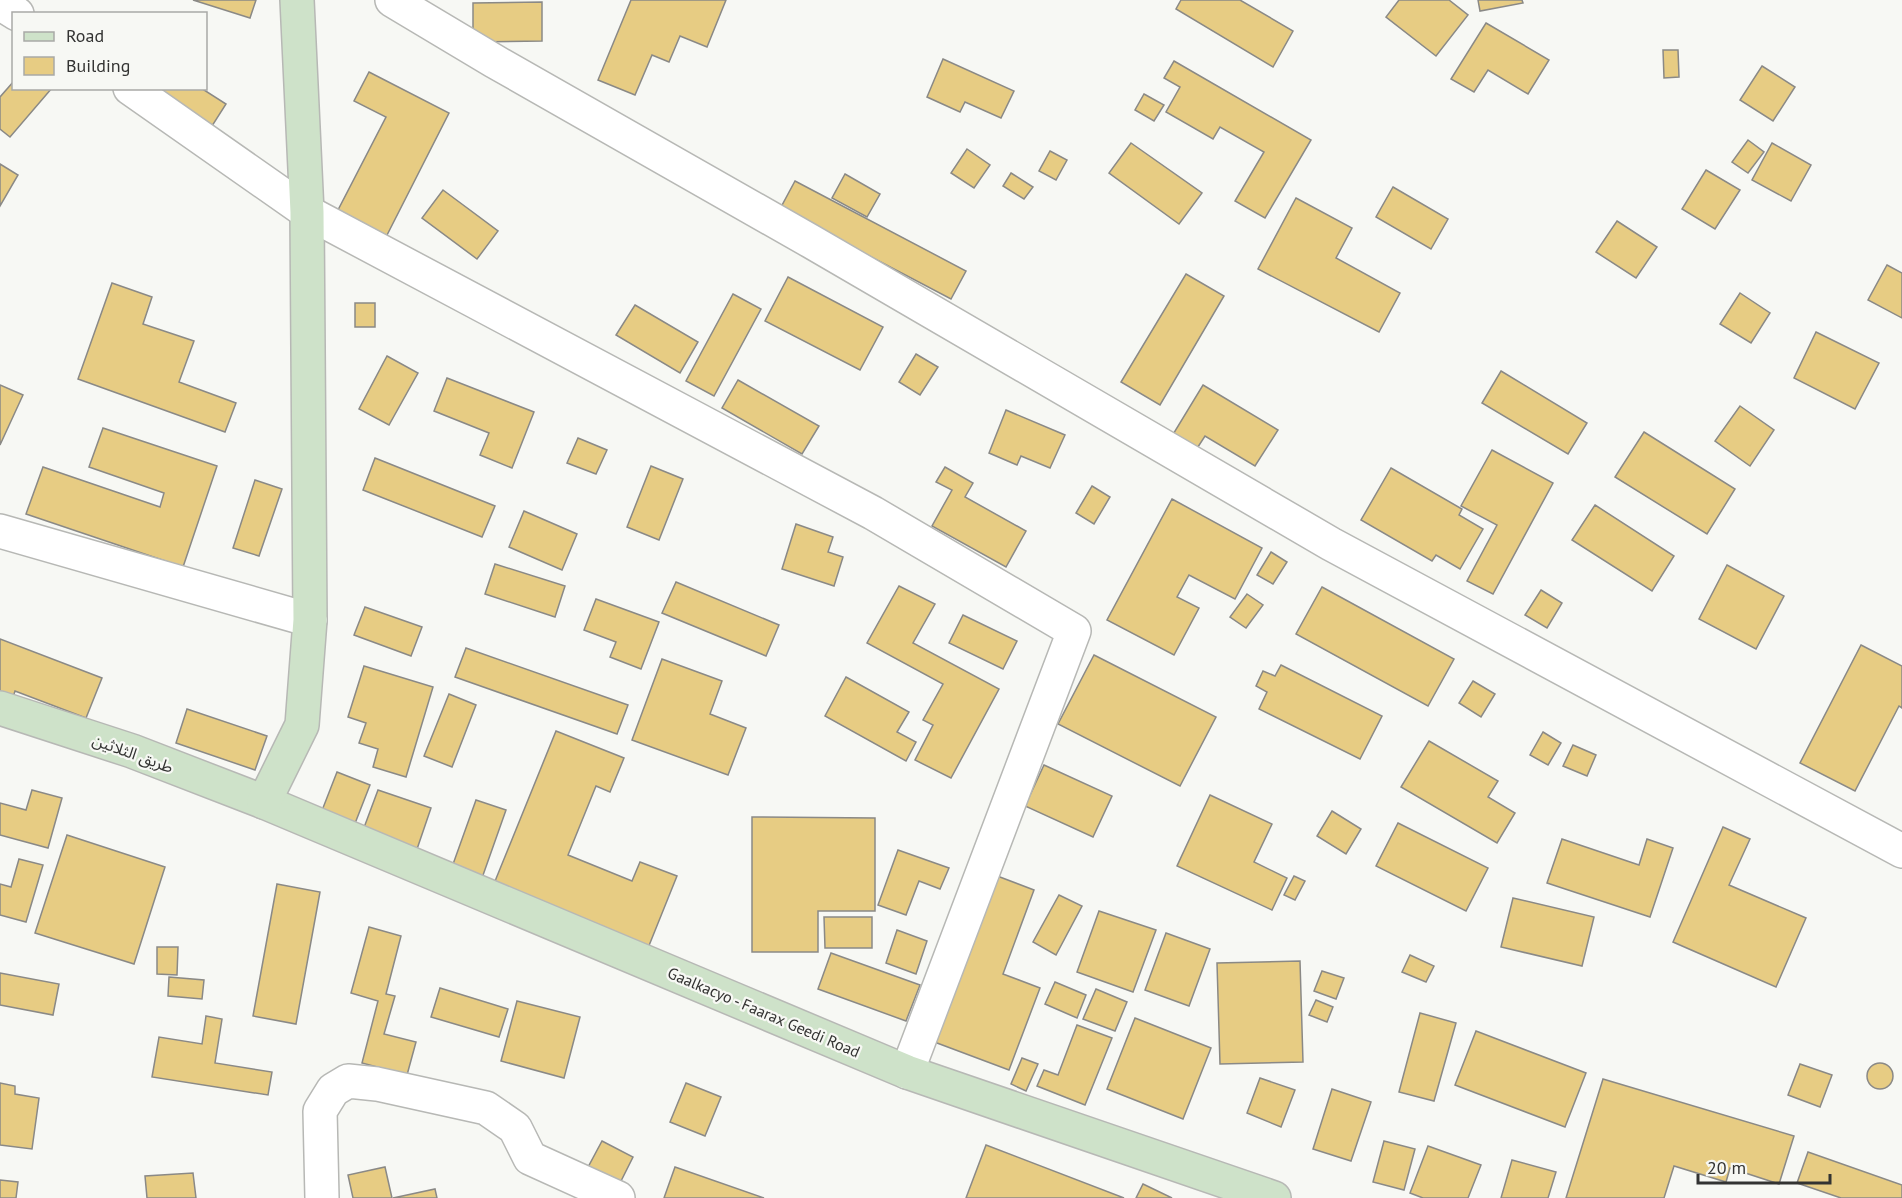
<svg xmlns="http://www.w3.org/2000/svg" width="1902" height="1198" font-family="'PT Sans','Noto Sans Arabic',sans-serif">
	<rect width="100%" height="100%" fill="#f7f8f4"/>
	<g fill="#e7cc83" stroke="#8a8986" stroke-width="1.5">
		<polygon points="193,0 256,0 250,18"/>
		<polygon points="631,0 726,0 707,47 680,36 669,62 652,55 635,95 598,80"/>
		<polygon points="1181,0 1240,0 1293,31 1273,67 1176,9"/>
		<polygon points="1399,0 1449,0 1468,15 1436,56 1386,17"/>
		<polygon points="1478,0 1522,0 1523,3 1480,11"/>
		<polygon points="542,2 542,41 473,42 473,3"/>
		<polygon points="1486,23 1549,60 1528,94 1488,70 1474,92 1451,79"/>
		<polygon points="1663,50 1678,50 1679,77 1664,78"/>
		<polygon points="943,59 1014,91 1001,118 965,102 960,112 927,97"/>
		<polygon points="1174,61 1311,140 1265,218 1235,201 1264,152 1220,127 1213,139 1166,112 1180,87 1164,78"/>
		<polygon points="1762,66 1795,87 1773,121 1740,100"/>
		<polygon points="369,72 449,113 386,237 337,212 386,117 354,101"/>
		<polygon points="14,81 14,88 52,88 10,137 0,129 0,97"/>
		<polygon points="152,88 201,88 226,104 212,126"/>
		<polygon points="1144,94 1164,105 1154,121 1135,110"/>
		<polygon points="1748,140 1764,152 1748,173 1732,162"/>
		<polygon points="1131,143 1202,193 1179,224 1109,173"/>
		<polygon points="1772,143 1811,165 1791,201 1752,180"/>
		<polygon points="967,149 990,165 974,188 951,173"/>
		<polygon points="1050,151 1067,160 1056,180 1039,171"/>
		<polygon points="0,164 18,175 0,206"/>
		<polygon points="1706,170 1740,190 1715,229 1682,209"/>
		<polygon points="1011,173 1033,187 1024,199 1003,186"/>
		<polygon points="845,174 880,194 867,217 832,198"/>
		<polygon points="795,181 966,271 951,299 780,209"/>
		<polygon points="1393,187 1448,219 1431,249 1376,217"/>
		<polygon points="443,190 498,231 477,259 422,218"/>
		<polygon points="1296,198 1352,228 1336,258 1400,293 1379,332 1258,269"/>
		<polygon points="1617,221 1657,247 1636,278 1596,252"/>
		<polygon points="1887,265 1902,273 1902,318 1868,300"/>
		<polygon points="1186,274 1224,296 1160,405 1121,382"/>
		<polygon points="788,277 883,327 860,370 765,321"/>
		<polygon points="112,283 152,297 143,324 194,341 179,382 236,403 225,432 78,379"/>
		<polygon points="1740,293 1770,313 1751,343 1720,324"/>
		<polygon points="733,294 761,309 714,396 686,381"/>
		<rect x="355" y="303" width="20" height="24"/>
		<polygon points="635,305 698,342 680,373 616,335"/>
		<polygon points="1816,332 1879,363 1855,409 1794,378"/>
		<polygon points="916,354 938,367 920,395 899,382"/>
		<polygon points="387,356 418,373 389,425 359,409"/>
		<polygon points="1501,371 1587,423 1568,454 1482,403"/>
		<polygon points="447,378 534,412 512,468 480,455 489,433 434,411"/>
		<polygon points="738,380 819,426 802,454 722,408"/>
		<polygon points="0,385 23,395 0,445"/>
		<polygon points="1203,385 1278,430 1255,466 1205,436 1196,450 1172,436"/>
		<polygon points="1740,406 1774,430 1750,466 1715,441"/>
		<polygon points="1006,410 1065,435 1050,468 1021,456 1017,465 989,453"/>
		<polygon points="103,428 217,466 183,567 26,514 43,467 160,507 164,493 89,467"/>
		<polygon points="1644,432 1735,489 1707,534 1615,477"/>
		<polygon points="578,438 607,450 596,474 567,463"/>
		<polygon points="1492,450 1553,483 1493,594 1467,581 1497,525 1461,506"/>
		<polygon points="375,458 495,506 482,537 363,490"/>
		<polygon points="651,466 683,479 659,540 627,527"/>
		<polygon points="945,467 973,483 965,497 1026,531 1006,567 932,526 952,490 936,482"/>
		<polygon points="1391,468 1462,509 1459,515 1483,529 1460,569 1436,555 1432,561 1361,520"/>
		<polygon points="255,480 282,489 259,556 233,548"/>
		<polygon points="1092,486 1110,497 1094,524 1076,513"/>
		<polygon points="1172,499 1262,548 1235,599 1189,575 1177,597 1199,608 1174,655 1107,620"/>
		<polygon points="1595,505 1674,556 1652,591 1572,540"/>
		<polygon points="524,511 577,534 562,570 509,547"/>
		<polygon points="796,524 833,537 828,552 843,557 834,586 782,569"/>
		<polygon points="1271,552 1287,562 1273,584 1257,575"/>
		<polygon points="495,564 565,586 555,617 485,594"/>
		<polygon points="1727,565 1784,596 1756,649 1699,619"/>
		<polygon points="676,582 779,625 766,656 662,613"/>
		<polygon points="899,586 935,604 913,643 999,689 951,778 915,760 933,725 923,720 943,684 867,643"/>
		<polygon points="1322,587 1454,659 1428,706 1296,634"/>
		<polygon points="1541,590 1562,603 1547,628 1525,615"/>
		<polygon points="1247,594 1263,605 1246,628 1230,617"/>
		<polygon points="596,599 659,622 641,669 610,657 616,642 584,630"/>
		<polygon points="365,607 422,627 411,656 354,635"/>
		<polygon points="963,615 1017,641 1003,669 949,643"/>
		<polygon points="0,639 102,678 86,718 15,691 9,709 0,705"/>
		<polygon points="1861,645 1902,666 1902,708 1899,706 1855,791 1800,763"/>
		<polygon points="466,648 628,705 617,734 455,677"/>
		<polygon points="1094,655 1216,717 1180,786 1058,724"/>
		<polygon points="662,659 722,681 710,714 746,728 728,775 632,740"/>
		<polygon points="1281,665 1382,716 1360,759 1259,709 1267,692 1256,686 1263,671 1275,676"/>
		<polygon points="364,666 433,687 406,777 373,767 378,749 359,743 366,723 348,717"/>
		<polygon points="846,677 909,712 897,732 916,742 906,761 825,716"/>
		<polygon points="1473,681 1495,694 1481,717 1459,703"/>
		<polygon points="449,694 476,705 452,767 424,756"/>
		<polygon points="187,709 267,736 255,770 176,743"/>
		<polygon points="556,731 624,758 610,792 596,786 568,855 632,881 640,862 677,876 646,953 491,891"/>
		<polygon points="1543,732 1561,743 1548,765 1530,755"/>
		<polygon points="1429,741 1498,781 1488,797 1515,813 1497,843 1401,787"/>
		<polygon points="1573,745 1596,755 1587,776 1563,766"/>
		<polygon points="1044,765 1112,796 1093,837 1025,806"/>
		<polygon points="337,772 370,785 354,826 321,813"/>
		<polygon points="32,790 62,798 48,848 0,835 0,803 26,810"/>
		<polygon points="378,790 431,808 416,852 362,833"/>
		<polygon points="1210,795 1272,824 1254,862 1287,878 1272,910 1177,866"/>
		<polygon points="476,800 506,810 482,878 452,867"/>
		<polygon points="1332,811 1361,829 1346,854 1317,836"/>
		<polygon points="752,817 875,818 875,911 818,911 818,952 752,952"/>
		<polygon points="1398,823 1488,868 1466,911 1376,866"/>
		<polygon points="1723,827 1750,839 1729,885 1806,918 1776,987 1673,942"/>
		<polygon points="67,835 165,867 134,964 35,933"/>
		<polygon points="1562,839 1639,865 1647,839 1673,848 1650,917 1547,883"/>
		<polygon points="898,850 949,868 940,889 919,881 906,915 878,905"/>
		<polygon points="19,859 43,865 26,922 0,915 0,884 11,887"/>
		<polygon points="992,874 1034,890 1003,974 1040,988 1009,1070 929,1040"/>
		<polygon points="1294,876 1305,881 1295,900 1284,895"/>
		<polygon points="277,884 320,892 296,1024 253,1016"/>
		<polygon points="1059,895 1082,906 1056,955 1033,942"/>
		<polygon points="1513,898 1594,917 1582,966 1501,947"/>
		<polygon points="1099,911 1156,930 1133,992 1077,972"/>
		<polygon points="824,917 872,917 872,948 825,948"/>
		<polygon points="369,927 401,936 386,994 395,996 384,1034 416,1042 407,1075 362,1063 378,1001 351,993"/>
		<polygon points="897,930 927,941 916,974 886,963"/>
		<polygon points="1166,933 1210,949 1189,1006 1145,990"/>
		<polygon points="157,947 178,947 177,975 157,974"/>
		<polygon points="831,953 920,985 906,1021 818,989"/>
		<polygon points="1410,955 1434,966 1426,982 1402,972"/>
		<polygon points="1300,961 1303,1062 1220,1064 1217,963"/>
		<polygon points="1322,971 1344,978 1336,999 1314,991"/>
		<polygon points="0,973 59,984 53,1015 0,1005"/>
		<polygon points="169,977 204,980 202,999 168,996"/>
		<polygon points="1055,982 1086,995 1077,1018 1045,1004"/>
		<polygon points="440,988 508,1009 499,1037 431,1017"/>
		<polygon points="1096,989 1127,1002 1115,1031 1083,1019"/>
		<polygon points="1316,1000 1333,1007 1327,1022 1309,1015"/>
		<polygon points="517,1001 580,1017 564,1078 501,1061"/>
		<polygon points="1420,1013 1456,1023 1434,1101 1399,1092"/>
		<polygon points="206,1016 222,1019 215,1063 272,1072 268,1095 152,1077 159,1037 202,1044"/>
		<polygon points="1135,1018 1211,1048 1183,1119 1107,1089"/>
		<polygon points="1077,1025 1112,1038 1085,1105 1037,1086 1044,1070 1058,1075"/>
		<polygon points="1476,1031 1586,1073 1565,1127 1455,1085"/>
		<polygon points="1022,1058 1038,1064 1026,1091 1011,1084"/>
		<circle cx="1880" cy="1076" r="13"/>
		<polygon points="1800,1064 1832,1075 1820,1107 1788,1095"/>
		<polygon points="1260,1078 1295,1090 1281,1127 1247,1113"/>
		<polygon points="1603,1079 1794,1136 1779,1184 1730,1168 1726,1182 1674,1166 1664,1198 1566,1198"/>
		<polygon points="0,1083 15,1086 15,1094 39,1098 32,1149 0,1145"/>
		<polygon points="686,1083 721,1097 705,1136 670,1122"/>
		<polygon points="1332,1089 1371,1102 1351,1161 1313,1149"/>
		<polygon points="602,1141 633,1157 618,1187 586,1171"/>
		<polygon points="1384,1141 1415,1149 1404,1190 1373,1182"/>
		<polygon points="986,1145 1124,1198 966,1198"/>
		<polygon points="1428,1146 1481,1165 1468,1198 1423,1198 1410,1193"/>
		<polygon points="1808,1152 1902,1185 1902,1198 1841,1198 1797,1183"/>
		<polygon points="1512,1160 1556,1172 1548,1198 1501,1198"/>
		<polygon points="385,1167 392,1198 353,1198 348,1175"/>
		<polygon points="675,1167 764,1198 664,1198"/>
		<polygon points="193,1173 196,1198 147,1198 145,1176"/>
		<polygon points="0,1180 18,1182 16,1198 0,1198"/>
		<polygon points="1143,1184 1172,1198 1136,1198"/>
		<polygon points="435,1189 437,1198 393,1198"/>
	</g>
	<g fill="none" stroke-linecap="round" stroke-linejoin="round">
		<defs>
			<g id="street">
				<polyline points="392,0 494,61 812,242 1331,544 1902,851"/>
				<polyline points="0,3 17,14"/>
				<polyline points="130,88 307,212 873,513 1074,631 907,1072"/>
				<polyline points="0,531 310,620"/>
				<polyline points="322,1198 320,1111 333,1090 348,1081 377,1084 486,1108 515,1128 530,1158 618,1198"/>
			</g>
			<g id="secondary">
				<polyline points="0,708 132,751 264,802 907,1072 1274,1198"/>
				<polyline points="264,802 302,725 310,620 307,212 297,0"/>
			</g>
		</defs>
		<use href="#street" stroke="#b7b8b5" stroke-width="36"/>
		<use href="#secondary" stroke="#b7b8b5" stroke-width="36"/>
		<use href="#street" stroke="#fff" stroke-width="33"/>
		<use href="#secondary" stroke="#cee2c9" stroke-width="33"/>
	</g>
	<g text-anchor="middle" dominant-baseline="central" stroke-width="4.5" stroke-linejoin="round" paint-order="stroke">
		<g font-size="16" fill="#333332" stroke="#f7f8f4">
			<text transform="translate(133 753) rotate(20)">طريق الثلاثين</text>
			<text transform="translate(764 1012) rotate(23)">Gaalkacyo - Faarax Geedi Road</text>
		</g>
	</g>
	<rect x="12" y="12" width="195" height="78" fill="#f7f8f4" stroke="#a9a9a6" stroke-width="1.5"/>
	<rect x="24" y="32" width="30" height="9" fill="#cee2c9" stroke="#a9a9a6" stroke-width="1.5"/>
	<text x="66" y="42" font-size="18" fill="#333332">Road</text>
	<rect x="24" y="57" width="30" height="18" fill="#e7cc83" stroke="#a9a9a6" stroke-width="1.5"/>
	<text x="66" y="72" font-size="18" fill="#333332">Building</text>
	<path d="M1698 1174v9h132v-9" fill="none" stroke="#333332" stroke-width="3"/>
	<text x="1707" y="1174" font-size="18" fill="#333332" stroke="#f7f8f4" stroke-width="4.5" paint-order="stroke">20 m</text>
</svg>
